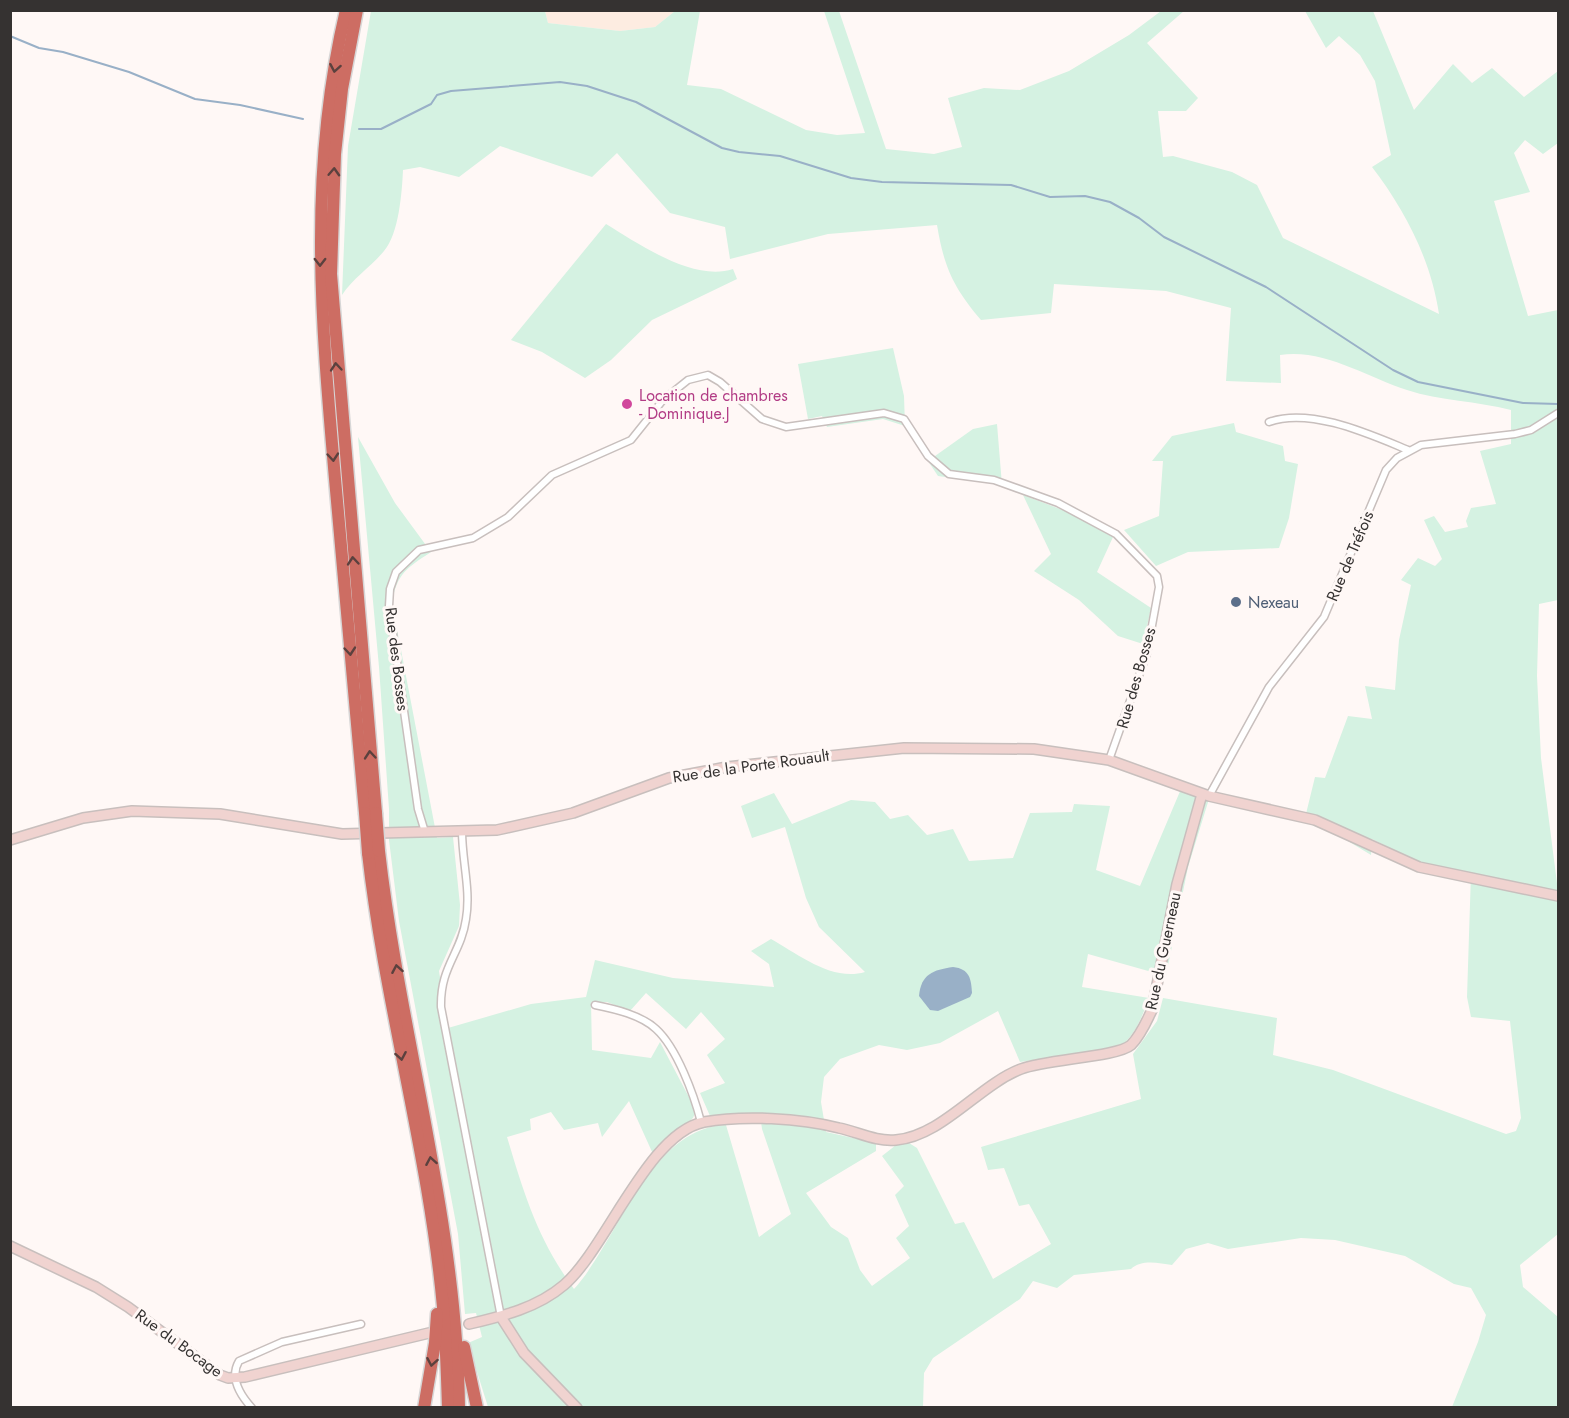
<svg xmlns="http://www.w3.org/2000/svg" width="1569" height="1418" font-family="Jost,sans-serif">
	<rect width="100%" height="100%" fill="#fff8f6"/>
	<polygon fill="#fdece1" points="545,11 675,11 655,27 620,31 548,23"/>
	<g fill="#d5f2e2" fill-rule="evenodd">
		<path d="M 371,11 L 545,11 L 548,23 L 620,31 L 655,27 L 675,11 L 700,11 L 687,85 L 721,89 L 806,130 L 837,135 L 865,133 L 824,11 L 839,11 L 886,149 L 934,154 L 962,147 L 948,98 L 984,88 L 1020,90 L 1069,71 L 1129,35 L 1161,11 L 1184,11 L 1147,43 L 1198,98 L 1186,111 L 1158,111 L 1163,157 L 1173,156 L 1232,172 L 1257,185 L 1283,238 L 1439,314 C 1431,260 1405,210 1372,167 L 1391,155 L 1375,81 L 1360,55 L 1339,36 L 1326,48 L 1305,11 L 1373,11 L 1414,110 L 1453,64 L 1472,83 L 1492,68 L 1524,97 L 1558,71 L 1558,143 L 1543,154 L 1525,140 L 1514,153 L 1530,192 L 1494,201 L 1528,316 L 1558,310 L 1558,600 L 1539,604 L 1537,676 L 1541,758 L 1558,891 L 1558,1234 L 1520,1265 L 1523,1287 L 1558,1317 L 1558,1407 L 1452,1407 L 1478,1342 L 1486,1315 L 1471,1288 L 1454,1284 L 1405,1256 L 1335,1240 L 1301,1238 L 1228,1249 L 1208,1243 L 1186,1249 L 1172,1265 C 1159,1263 1141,1259 1131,1269 L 1074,1275 L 1057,1288 L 1033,1281 L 1020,1299 L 933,1358 L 924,1373 L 923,1407 L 488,1407 L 468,1343 L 482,1337 L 476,1313 L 465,1314 L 458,1234 L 399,921 L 389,840 L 389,809 L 379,667 L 358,437 L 395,503 L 431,552 C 407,568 397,573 392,603 L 437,838 L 453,837 L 460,905 L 459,926 L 439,971 L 448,1028 L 531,1004 L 586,997 L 595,960 L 673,978 L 774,987 L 769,964 L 751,951 L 771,939 C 798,954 832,982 865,972 L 819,927 L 806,898 L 785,827 L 752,838 L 741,806 L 774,793 L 792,824 L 851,800 L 875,802 L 890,819 L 908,815 L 927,835 L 953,829 L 969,861 L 1013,858 L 1030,813 L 1072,812 L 1074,804 L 1110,806 L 1096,870 L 1140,886 L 1181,789 L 1209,799 L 1188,867 L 1166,976 L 1088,954 L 1082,987 L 1149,998 C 1142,1017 1136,1034 1120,1047 L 1020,1062 L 998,1011 L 940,1043 L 907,1050 L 879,1045 L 840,1059 L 824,1077 L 821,1102 L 826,1132 L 876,1143 L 876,1151 L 806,1193 L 831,1227 L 848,1238 L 860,1270 L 872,1286 L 910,1258 L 896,1238 L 909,1226 L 895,1195 L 904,1186 L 882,1156 L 896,1145 L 909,1143 L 917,1148 L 955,1224 L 964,1222 L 993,1279 L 1051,1244 L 1029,1204 L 1019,1206 L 1004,1168 L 988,1170 L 981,1147 L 1141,1099 L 1133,1054 L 1157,1021 L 1163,998 L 1277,1018 L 1273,1055 L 1333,1070 L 1506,1134 L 1516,1131 L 1521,1118 L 1510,1021 L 1471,1017 L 1467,997 L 1471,873 L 1418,862 L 1372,839 L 1371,855 L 1338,835 L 1304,822 L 1315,777 L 1325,778 L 1348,716 L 1372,719 L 1365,686 L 1395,690 L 1399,640 L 1411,585 L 1401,580 L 1418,558 L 1435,566 L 1442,559 L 1424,520 L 1434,516 L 1445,532 L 1468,527 L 1466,521 L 1471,508 L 1496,504 L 1480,451 L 1511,444 L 1511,410 C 1477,401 1440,401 1407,390 C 1367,377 1323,348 1280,355 L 1281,383 L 1226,381 L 1231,308 L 1166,291 L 1054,284 L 1051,313 L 981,320 C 953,287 944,267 937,225 L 828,234 L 730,259 L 725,227 L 670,213 L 617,153 L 592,177 L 500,146 L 459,177 L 420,167 L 403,170 C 402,192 399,234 384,251 C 371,267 353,278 342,295 L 348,146 ZM 646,993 L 686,1029 L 701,1012 L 725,1039 L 707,1055 L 725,1083 L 700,1093 L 710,1116 L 760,1114 L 762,1129 L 791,1214 L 759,1237 L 726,1125 C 650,1127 618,1241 574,1289 C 538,1240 524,1194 507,1137 L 531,1130 L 530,1119 L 551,1112 L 564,1130 L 598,1123 L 602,1137 L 629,1101 L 653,1154 L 693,1118 L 695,1113 L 692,1103 L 660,1042 L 651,1058 L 592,1050 L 591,1002 L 607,1002 L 630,1011 Z"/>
		<path d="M 606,224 C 639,244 693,282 733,269 L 737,279 L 652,320 L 611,360 L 585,378 L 542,352 L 511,340 Z"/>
		<polygon points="893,348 904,396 905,426 883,419 827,427 822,416 808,419 798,364"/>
		<polygon points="1234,423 1236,432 1283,446 1285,461 1298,464 1289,518 1279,548 1188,552 1156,566 1124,530 1159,516 1163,461 1152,461 1172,436"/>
		<polygon points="997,424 1002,485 938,476 928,461 973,429"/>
		<polygon points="1023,495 1068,512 1113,537 1097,572 1151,608 1143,644 1118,636 1079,600 1034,571 1051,554"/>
	</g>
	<path fill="#99b0c7" d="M 953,967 C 970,969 971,979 972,993 L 970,997 L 938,1011 L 930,1010 L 919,996 C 921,974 933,970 953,967 Z"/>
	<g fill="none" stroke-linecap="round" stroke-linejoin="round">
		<g stroke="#99b0c7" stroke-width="2">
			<polyline points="10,36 39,48 63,52 129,72 195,99 240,105 303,119"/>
			<polyline points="359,129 381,129 431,104 437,95 451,91 560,82 587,86 636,102 722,148 739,152 780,156 851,178 882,182 1011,185 1050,197 1085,196 1110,202 1139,218 1164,237 1266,287 1393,370 1418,382 1523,403 1558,404"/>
		</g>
		<defs>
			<g id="street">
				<path d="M 1269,422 C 1310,407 1369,434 1408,450"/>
				<polyline points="1209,796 1269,687 1324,617 1386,470 1397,458 1421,445 1515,434 1531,430 1558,413"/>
				<path d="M 462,831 C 462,861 471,890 466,919 C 461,954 440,966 441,1007 L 501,1317"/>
				<polyline points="425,832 418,809 389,606 390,589 396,572 419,550 473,538 508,517 552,475 631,440 663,400 688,380 708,375 720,382 762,419 786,427 884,413 904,419 928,456 949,474 994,480 1058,503 1116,534 1157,576 1159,587 1147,653 1109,760"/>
				<path d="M 595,1005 C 615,1009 641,1015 656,1029 C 677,1048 694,1095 701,1122"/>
				<path d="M 252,1408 C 241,1396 229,1378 239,1361 L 282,1342 L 361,1324"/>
			</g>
			<g id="secondary">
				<polyline points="10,840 83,818 132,811 220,814 342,834 497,830 573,813 669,778 727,767 904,748 1034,749 1109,760 1209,796 1315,820 1419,867 1558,896"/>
				<polyline points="10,1246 96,1287 128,1307 220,1375 228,1378 245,1377 429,1333"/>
				<polyline points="501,1317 524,1353 577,1408"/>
				<path d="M 469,1324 C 503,1316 537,1308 564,1285 C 606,1249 648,1133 704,1122 C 743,1115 800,1118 839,1128 C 858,1132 876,1142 896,1140 C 942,1136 979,1085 1021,1069 C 1047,1059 1117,1057 1131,1045 C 1141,1035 1146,1022 1152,1010 L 1177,884 L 1202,794"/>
			</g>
			<g id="highway">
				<path d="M 346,10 C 308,170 321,319 335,479 C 345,591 355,702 365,813"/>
				<polyline points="357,10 342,89 335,154 331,274 376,813"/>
				<path d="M 379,851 C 400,1037 457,1219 459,1408"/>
				<path d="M 368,853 C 385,1005 429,1154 443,1307 C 446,1341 447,1374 448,1408"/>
				<polyline points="464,1347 477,1408"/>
				<polyline points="424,1408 435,1343 437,1314"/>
			</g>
		</defs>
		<use href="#street" stroke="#c8bfbd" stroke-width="9"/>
		<use href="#secondary" stroke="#c8bfbd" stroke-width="12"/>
		<use href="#highway" stroke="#d7d6d6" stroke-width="15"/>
		<use href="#street" stroke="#fff" stroke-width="6"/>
		<use href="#secondary" stroke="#f0d3d0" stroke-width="9"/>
		<use href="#highway" stroke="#cd6d63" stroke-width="12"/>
		<defs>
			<g id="highway-bridge">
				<polyline points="365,813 368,853"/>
				<polyline points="376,813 379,851"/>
			</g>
		</defs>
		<use href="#highway-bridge" stroke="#d7d6d6" stroke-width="15" stroke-linecap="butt"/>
		<use href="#highway-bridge" stroke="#cd6d63" stroke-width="12"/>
	</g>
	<defs><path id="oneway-chevron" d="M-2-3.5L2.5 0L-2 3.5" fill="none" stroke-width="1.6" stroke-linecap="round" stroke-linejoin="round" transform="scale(1.5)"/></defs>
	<g stroke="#5b413e">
		<use href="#oneway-chevron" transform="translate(335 68) rotate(100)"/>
		<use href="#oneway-chevron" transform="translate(334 172) rotate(-87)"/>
		<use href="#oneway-chevron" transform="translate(320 262) rotate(90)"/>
		<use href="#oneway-chevron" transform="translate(336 367) rotate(-95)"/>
		<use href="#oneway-chevron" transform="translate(333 457) rotate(85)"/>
		<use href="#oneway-chevron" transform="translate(353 561) rotate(-95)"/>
		<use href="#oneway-chevron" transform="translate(350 651) rotate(85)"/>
		<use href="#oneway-chevron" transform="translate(370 755) rotate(-95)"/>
		<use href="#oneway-chevron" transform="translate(397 969) rotate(-100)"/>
		<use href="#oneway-chevron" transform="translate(401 1056) rotate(80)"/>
		<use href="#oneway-chevron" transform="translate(431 1161) rotate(-100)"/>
		<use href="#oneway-chevron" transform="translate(432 1362) rotate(100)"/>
	</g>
	<circle fill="#d1479c" stroke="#fff8f6" stroke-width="2" cx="627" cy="404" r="6"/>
	<circle fill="#5c6f8a" stroke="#fff8f6" stroke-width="2" cx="1236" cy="602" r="6"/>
	<g text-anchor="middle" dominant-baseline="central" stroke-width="6" stroke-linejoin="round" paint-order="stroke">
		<g font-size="16" fill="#b23c85" stroke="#fff8f6" text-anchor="start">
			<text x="639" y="395">Location de chambres<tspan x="639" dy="18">- Dominique.J</tspan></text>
		</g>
		<g font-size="16" fill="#353231" stroke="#fff8f6">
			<text transform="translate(1350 556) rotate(-67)">Rue de Tréfois</text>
			<text transform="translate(397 659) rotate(83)">Rue des Bosses</text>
			<text transform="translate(1136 678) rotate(-74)">Rue des Bosses</text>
			<text transform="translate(751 766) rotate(-8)">Rue de la Porte Rouault</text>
			<text transform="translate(1163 951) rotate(-78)">Rue du Guerneau</text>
			<text transform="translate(179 1343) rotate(36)">Rue du Bocage</text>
		</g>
		<g font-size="16" fill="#4e5e75" stroke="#fff8f6" text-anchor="start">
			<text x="1248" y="602">Nexeau</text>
		</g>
	</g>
	<rect width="1569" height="1418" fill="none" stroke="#353231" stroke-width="24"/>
</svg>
